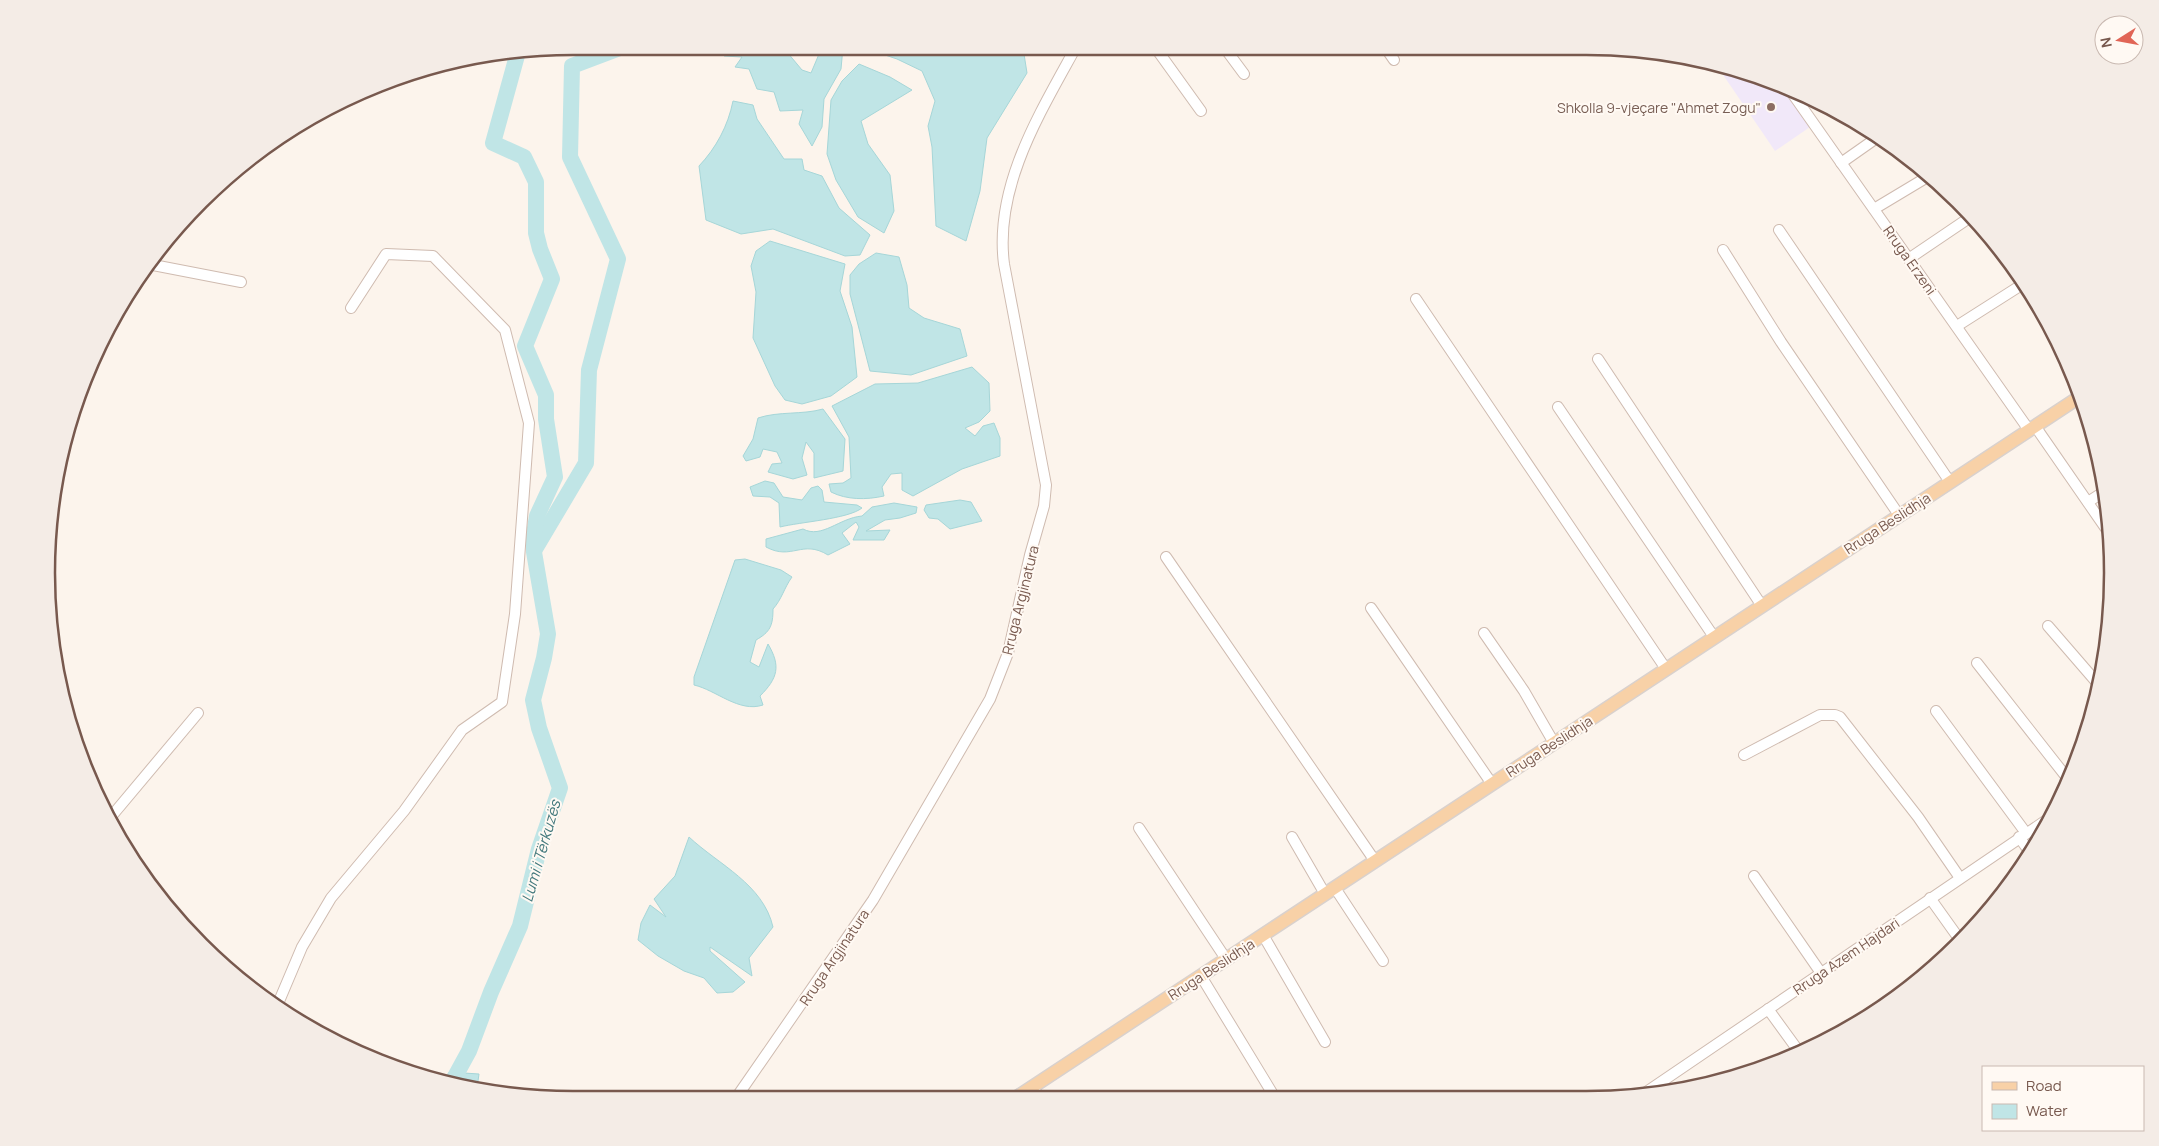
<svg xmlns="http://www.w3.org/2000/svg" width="2159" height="1146" font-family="Manrope,sans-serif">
	<rect width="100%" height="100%" fill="#fcf4ec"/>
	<polygon fill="#f1e8f9" points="1715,63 1783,87 1810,127 1775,151"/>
	<g fill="#c0e5e6" stroke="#a6d6d8">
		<polygon points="731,46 782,46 802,70 811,73 822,47 843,47 841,69 824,99 822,127 812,146 799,124 803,110 780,111 774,92 757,89 749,69 735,67 742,57 724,56"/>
		<polygon points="866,47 1020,47 1024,54 1027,73 987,138 980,191 966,241 936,226 932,147 928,126 935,101 922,71 897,59 870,50"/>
		<polygon points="859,64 890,77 912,90 861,121 868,144 890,175 894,211 884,233 858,217 836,180 827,154 831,100 842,81"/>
		<path d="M 733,101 L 753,105 L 757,119 L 784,159 L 802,159 L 804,170 L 822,176 L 839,208 L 870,235 L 860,255 L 845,256 L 773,229 L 741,234 L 706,220 L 699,166 C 716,148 728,126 733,101 Z"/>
		<polygon points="770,241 845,264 840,291 852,327 857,377 831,396 802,404 785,400 775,386 753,338 756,292 751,266 756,251"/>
		<polygon points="876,253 899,257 907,285 909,308 924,318 960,329 967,356 911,375 870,371 850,294 850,275 859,264"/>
		<path d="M 972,367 L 989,383 L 990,411 L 979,422 L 965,428 L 975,436 L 983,426 L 994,423 L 1000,438 L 1000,456 L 962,469 L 913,496 L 902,490 L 902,473 L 891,474 L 882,487 L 884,496 C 866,500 847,500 831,492 L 829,484 L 843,483 L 851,478 L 849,437 L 832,406 L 875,384 L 918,383 Z"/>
		<path d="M 823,409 L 845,439 L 843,471 L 814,478 L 814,453 L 806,442 L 802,458 L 807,475 L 793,479 L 768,472 L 772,464 L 782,463 L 777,452 L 763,449 L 760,457 L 746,461 L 743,456 L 753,439 L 758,418 C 779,411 802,415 823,409 Z"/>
		<path d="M 765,481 L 774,483 L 783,497 L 802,500 L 811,488 L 818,486 L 822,490 L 824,502 L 857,505 L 862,508 C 848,519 800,522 780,527 L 779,503 L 770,497 L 753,496 L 750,487 Z"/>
		<polygon points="960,500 971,502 982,521 950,529 938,519 929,518 924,510 926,505"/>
		<path d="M 894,503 L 917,507 L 916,513 L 900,518 L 885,520 L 866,531 L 890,530 L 884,540 L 853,540 L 859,527 L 856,522 L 842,533 L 850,544 L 828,555 C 802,539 792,561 766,547 L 766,539 L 803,529 C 822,539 839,518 862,516 L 872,507 Z"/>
		<path d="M 745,559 L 781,570 L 792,577 C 784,588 782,599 773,609 C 773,626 770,632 756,640 L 750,662 L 759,667 L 768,644 C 781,666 778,678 760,696 L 763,705 C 739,713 716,690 694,685 L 694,677 L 735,560 Z"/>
		<path d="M 689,837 C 719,865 763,884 773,927 L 749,958 L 752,976 L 710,947 L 710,951 L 745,982 L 733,992 L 717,993 L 704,978 L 684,971 L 658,956 L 638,940 L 641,923 L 650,905 L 666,917 L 654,899 L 675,876 Z"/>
		<polygon points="449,1072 479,1074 477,1088 444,1083"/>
	</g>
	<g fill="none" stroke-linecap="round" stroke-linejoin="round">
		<g stroke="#c0e5e6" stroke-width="16">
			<polyline points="535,549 586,463 589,370 618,259 570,157 572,66 625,46"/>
			<polyline points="451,1084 469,1051 491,992 520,926 539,849 560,788 539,728 533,700 544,658 548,634 534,552 534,534 537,516 555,477 546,419 546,395 525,346 552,279 540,249 536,233 536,182 524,157 493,143 518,52"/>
		</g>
		<defs>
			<g id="minor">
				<polyline points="1155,47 1201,111"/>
				<polyline points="1224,47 1244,74"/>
				<polyline points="1385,47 1394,60"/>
				<polyline points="1790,90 2029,430"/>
				<polyline points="1841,163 1878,137"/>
				<polyline points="1874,209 1929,176"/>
				<polyline points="1779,230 1950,482"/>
				<polyline points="1723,250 1781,342 1899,515"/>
				<polyline points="1910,258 1972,216"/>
				<polyline points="148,264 241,282"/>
				<polyline points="1416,299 1666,669"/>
				<polyline points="1957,326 2023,284"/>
				<polyline points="1598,359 1762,606"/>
				<polyline points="1558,407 1714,637"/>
				<polyline points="2035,426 2109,533"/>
				<polyline points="2088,502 2105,491"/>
				<polyline points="1166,557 1375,861"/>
				<polyline points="1371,608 1492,784"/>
				<polyline points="2048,626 2099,685"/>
				<polyline points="1484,633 1524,691 1554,743"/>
				<polyline points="1977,663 2068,779"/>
				<polyline points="1936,711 2026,833"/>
				<polyline points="1744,755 1820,715 1835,715 1840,717 1918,817 1960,878"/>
				<polyline points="110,818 198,713"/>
				<polyline points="1139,828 1226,959"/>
				<polyline points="1292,837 1325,894"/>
				<polyline points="2019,837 2029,851"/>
				<polyline points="1754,876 1821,973"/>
				<polyline points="1335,888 1383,961"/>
				<polyline points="1930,898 1960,940"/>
				<polyline points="1263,935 1325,1042"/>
				<polyline points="1201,976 1274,1096"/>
				<polyline points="277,1006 302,947 331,898 404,811 462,730 502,702 515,614 529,423 505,330 433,256 386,254 351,308"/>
				<polyline points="1768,1009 1800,1053"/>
				<polyline points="1033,1087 1039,1097"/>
				<polyline points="1642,1095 2051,817"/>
				<path d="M 736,1098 L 873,900 L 990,699 L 1008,653 L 1030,555 L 1044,506 L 1046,485 L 1004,264 C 994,186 1040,113 1076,47"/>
			</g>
			<polyline id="major" points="1017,1097 2081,396"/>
		</defs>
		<use href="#minor" stroke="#cfbbb0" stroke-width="12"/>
		<use href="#major" stroke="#d9d1cd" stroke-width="15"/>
		<use href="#minor" stroke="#fff" stroke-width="10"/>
		<use href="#major" stroke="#f8d1a7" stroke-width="12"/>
	</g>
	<circle fill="#8d6e63" stroke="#fff9f3" stroke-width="2" cx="1771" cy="107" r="5"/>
	<g text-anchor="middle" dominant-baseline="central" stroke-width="4" stroke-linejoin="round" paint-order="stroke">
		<g font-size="14" fill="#785e54" stroke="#fff9f3" text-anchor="end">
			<text x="1761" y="107">Shkolla 9-vjeçare "Ahmet Zogu"</text>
		</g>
		<g font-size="14" fill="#78594e" stroke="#fff9f3">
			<text transform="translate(1910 260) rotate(55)">Rruga Erzeni</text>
			<text transform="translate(1887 523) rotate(-33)">Rruga Beslidhja</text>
			<text transform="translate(1020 600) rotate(-76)">Rruga Argjinatura</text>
			<text transform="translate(1549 746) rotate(-33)">Rruga Beslidhja</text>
			<text transform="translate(1846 956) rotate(-34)">Rruga Azem Hajdari</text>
			<text transform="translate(834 957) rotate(-56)">Rruga Argjinatura</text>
			<text transform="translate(1211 969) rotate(-33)">Rruga Beslidhja</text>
		</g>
		<g font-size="15" font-style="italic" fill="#42787c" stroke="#fff9f3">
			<text transform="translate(541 851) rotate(-74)">Lumi i Tërkuzës</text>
		</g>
	</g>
	<path d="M0 0H2159V1146H0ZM573 55H1586A518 518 0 0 1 2104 573V573A518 518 0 0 1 1586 1091H573A518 518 0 0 1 55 573V573A518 518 0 0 1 573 55Z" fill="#f4ece6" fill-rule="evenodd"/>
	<path fill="none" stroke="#78594e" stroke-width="2.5" d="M573 55H1586A518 518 0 0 1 2104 573V573A518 518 0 0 1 1586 1091H573A518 518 0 0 1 55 573V573A518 518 0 0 1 573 55Z"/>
	<rect x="1982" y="1066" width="162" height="65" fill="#fff9f3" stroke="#c9b9b1"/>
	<rect x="1992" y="1082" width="25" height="8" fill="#f8d1a7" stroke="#c9b9b1"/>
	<text x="2026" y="1091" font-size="15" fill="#78594e">Road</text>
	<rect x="1992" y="1104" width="25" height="15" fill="#c0e5e6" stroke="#c9b9b1"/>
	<text x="2026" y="1116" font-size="15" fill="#78594e">Water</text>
	<g transform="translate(2119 40) rotate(259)"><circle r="24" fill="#fff9f3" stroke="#c9b9b1"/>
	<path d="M0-4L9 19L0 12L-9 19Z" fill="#e16556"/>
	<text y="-8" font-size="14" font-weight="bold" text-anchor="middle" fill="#78594e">N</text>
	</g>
</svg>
